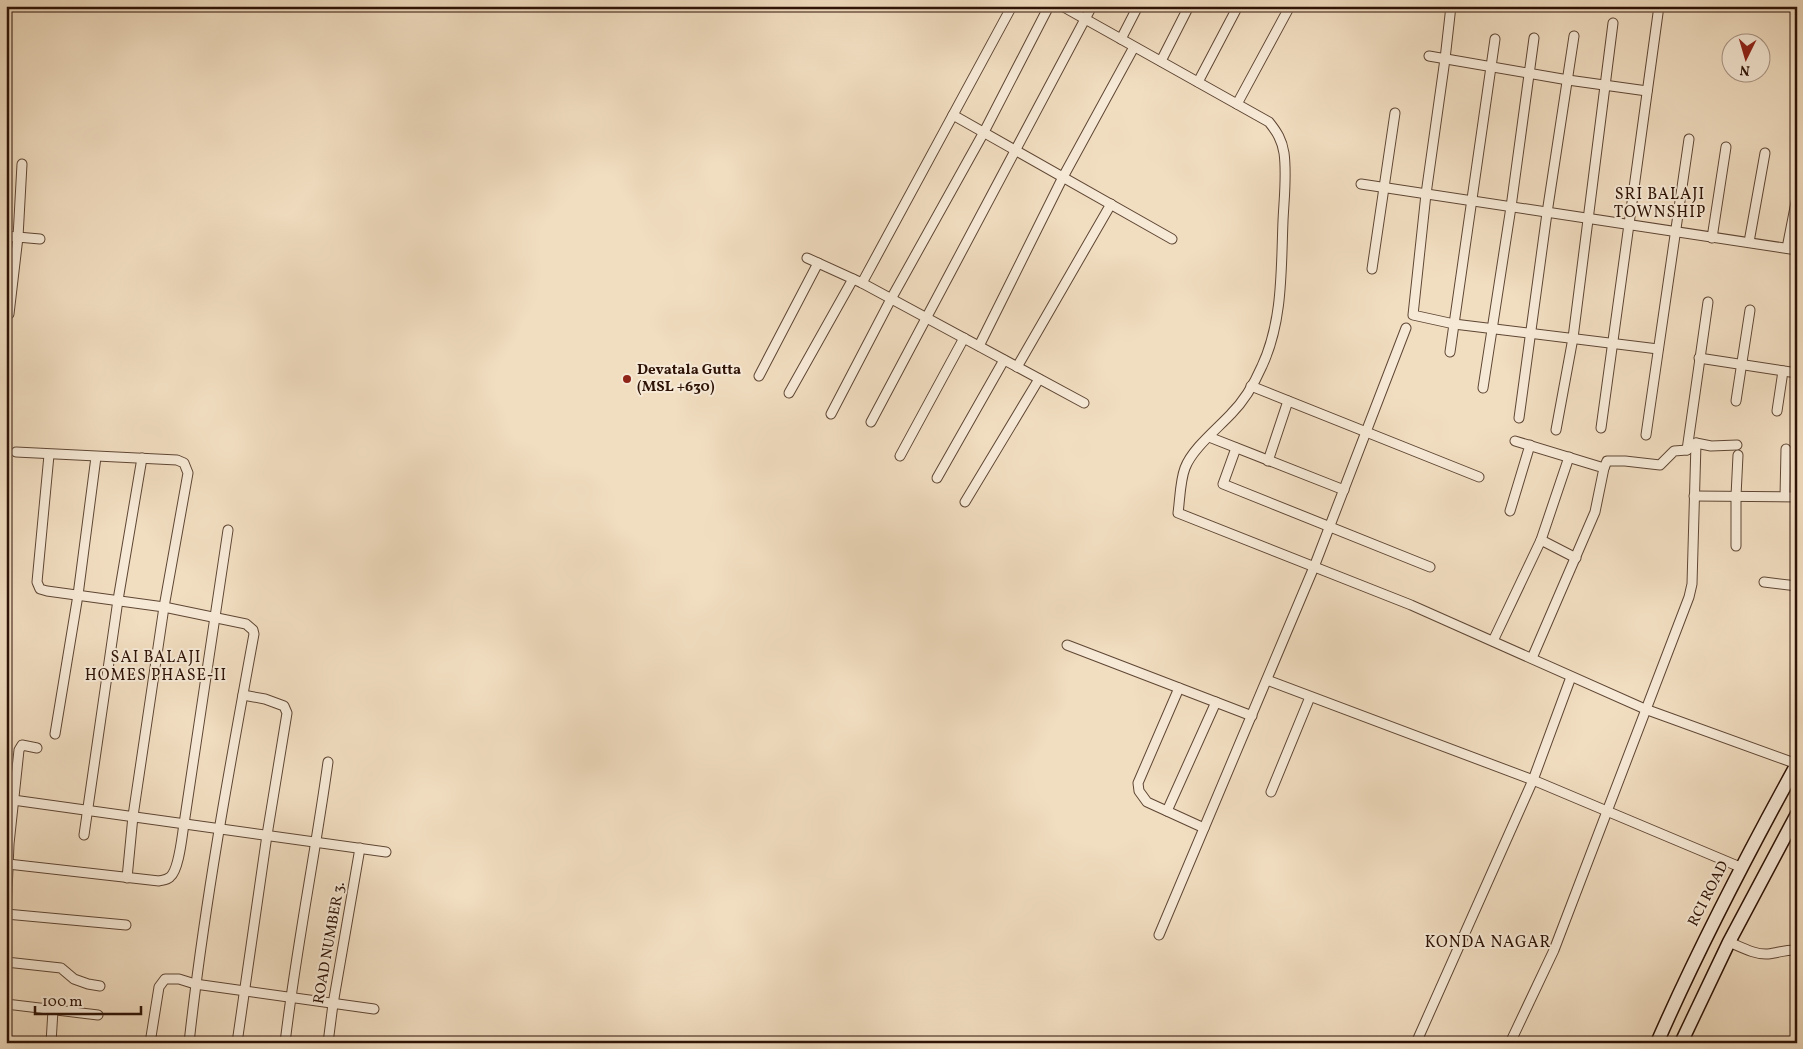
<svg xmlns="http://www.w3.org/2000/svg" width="1803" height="1049" font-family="Vollkorn,serif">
	<rect width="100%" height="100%" fill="#f1ddc0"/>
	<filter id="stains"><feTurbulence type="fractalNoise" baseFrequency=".004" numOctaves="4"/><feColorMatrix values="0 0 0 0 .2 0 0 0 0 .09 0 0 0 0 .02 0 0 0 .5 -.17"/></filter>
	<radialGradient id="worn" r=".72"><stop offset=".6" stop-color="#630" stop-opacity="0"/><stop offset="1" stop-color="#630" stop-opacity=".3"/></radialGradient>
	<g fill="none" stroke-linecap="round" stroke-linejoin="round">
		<defs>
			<g id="street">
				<path d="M 1062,6 L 1269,122 C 1277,132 1282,140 1284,153 C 1287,175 1284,198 1283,221 C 1281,269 1283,321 1262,366 C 1255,382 1244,401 1231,414 C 1217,429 1192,449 1185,468 C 1180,481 1180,499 1178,513 L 1411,605 L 1645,709 L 1797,764"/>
				<polyline points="1451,6 1445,59 1426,194 1413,315 1454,324 1658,349"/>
				<polyline points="1121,39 1138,6"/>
				<polyline points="1429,56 1568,80 1647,91"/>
				<polyline points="1161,61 1189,6"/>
				<polyline points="1198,82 1238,6"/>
				<polyline points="1237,104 1290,6"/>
				<polyline points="953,115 1172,239"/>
				<polyline points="1361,184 1797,250"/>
				<polyline points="6,236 40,239"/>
				<polyline points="1712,238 1726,147"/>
				<polyline points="1749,242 1765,153"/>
				<polyline points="1787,248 1797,197"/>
				<polyline points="807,258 862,283 1084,403"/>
				<polyline points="1372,269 1395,113"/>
				<polyline points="862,283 1012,6"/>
				<polyline points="9,314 18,237 22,164"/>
				<polyline points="979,346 1063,177 1134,47"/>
				<polyline points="1450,352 1495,39"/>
				<polyline points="1699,358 1797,373"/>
				<polyline points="1017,367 1111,204"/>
				<polyline points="759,376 818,263"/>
				<polyline points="1251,386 1479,477"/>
				<polyline points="1483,388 1511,207 1534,38"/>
				<polyline points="789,393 853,279"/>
				<polyline points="1736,401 1750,310"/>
				<polyline points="1777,411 1783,371"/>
				<polyline points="831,414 891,299 984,132 1049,6"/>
				<polyline points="1519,418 1547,213 1574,36"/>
				<polyline points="871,422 1092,6"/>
				<polyline points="1601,428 1659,6"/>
				<polyline points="1556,430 1573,338 1613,23"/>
				<polyline points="1646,435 1689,139"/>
				<polyline points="1209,437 1344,490"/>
				<polyline points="1515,441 1604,468 1595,512 1532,658"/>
				<polyline points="1236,448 1223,484 1430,567"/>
				<polyline points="1687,450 1708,302"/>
				<polyline points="16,452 177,460 184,463 188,473 164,607 133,816 127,878"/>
				<path d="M 49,455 L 37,582 L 40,589 L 47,591 L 164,607 L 246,624 L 253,630 L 254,634 C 229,770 204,906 189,1043"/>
				<polyline points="900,456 964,338"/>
				<polyline points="1268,461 1288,401"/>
				<polyline points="1604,468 1607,461 1625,461 1660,465 1674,451 1687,450 1696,443 1711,446 1737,445"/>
				<polyline points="937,478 1004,360"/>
				<polyline points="1694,496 1797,497"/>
				<polyline points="1785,496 1786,449"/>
				<polyline points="965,502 1039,379"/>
				<polyline points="1510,511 1530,445"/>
				<polyline points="1541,540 1569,457"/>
				<polyline points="1736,546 1736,496 1738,455"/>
				<polyline points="1764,582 1797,586"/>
				<polyline points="1493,641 1541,540 1576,558"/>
				<polyline points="1067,645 1252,716"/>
				<polyline points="1267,680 1533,780 1740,867"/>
				<polyline points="1179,688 1138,783 1139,791 1147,802 1204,828"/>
				<polyline points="55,734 78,595 96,457"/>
				<polyline points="1271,792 1310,697"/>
				<polyline points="6,799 386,852"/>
				<polyline points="1167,811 1216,702"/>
				<polyline points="84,835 118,600 142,458"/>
				<path d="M 8,864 L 159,881 C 163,880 167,880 170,877 C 179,870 182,836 184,824 L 228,530"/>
				<polyline points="6,914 126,925"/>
				<polyline points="6,915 9,844 19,750 22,745 37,748"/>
				<polyline points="1159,935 1314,567 1406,328"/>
				<path d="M 1729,942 C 1741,947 1755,955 1768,954 C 1778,953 1787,949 1797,950"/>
				<polyline points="6,962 61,968 74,979 88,984 100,986"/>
				<polyline points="6,1004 98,1015"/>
				<polyline points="6,1042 8,1043"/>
				<polyline points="51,1043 53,1010"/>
				<polyline points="150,1043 159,987 165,979 179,979 195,984 374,1009"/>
				<polyline points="237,1043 267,835 287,713 284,706 265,699 243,695"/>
				<path d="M 285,1043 C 296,949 315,856 328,762"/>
				<polyline points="328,1043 333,1004 360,848"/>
				<polyline points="1416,1043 1533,780 1571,677"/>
				<polyline points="1510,1043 1554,950 1689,597 1692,584 1696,443"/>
			</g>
			<g id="secondary">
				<path d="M 1657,1043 C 1699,947 1747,855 1797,764"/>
				<polyline points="1681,1043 1729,942 1797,814"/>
			</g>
		</defs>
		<use href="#street" stroke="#5f4634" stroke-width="11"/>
		<use href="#secondary" stroke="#2e1306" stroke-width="15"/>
		<use href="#street" stroke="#f6e9d6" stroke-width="9"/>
		<use href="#secondary" stroke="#f6e9d6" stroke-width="12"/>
	</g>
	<circle fill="#8f2418" stroke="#f6e9d6" stroke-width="2" cx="627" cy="379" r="5"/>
	<g text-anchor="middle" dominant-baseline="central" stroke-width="4" stroke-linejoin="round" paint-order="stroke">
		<g font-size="15" font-weight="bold" fill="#2e1306" stroke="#f6e9d6" text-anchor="start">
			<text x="637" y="370">Devatala Gutta<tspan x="637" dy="17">(MSL +630)</tspan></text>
		</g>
		<g font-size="15" fill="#2e1306" stroke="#f6e9d6">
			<text transform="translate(1709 894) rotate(-63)">RCI ROAD</text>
			<text transform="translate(330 943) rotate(-80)">ROAD NUMBER 3.</text>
		</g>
		<g font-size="16" letter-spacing="1" fill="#2e1306" stroke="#f6e9d6">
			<text x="1660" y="195">SRI BALAJI<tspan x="1660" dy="18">TOWNSHIP</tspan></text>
			<text x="156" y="658">SAI BALAJI<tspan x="156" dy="18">HOMES PHASE-II</tspan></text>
			<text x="1488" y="943">KONDA NAGAR</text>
		</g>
	</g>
	<rect width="1803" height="1049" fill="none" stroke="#f1ddc0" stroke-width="25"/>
	<rect x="8" y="8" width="1788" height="1034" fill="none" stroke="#2e1306" stroke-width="2.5"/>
	<rect x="12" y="12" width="1778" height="1024" fill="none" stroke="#2e1306"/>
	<g transform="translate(1746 58) rotate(185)"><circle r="24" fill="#f6e9d6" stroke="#a69383"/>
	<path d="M0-4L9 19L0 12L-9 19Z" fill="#8f2418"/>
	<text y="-8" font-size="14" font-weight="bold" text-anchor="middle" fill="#2e1306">N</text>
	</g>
	<path d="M35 1006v8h106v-8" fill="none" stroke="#2e1306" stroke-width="2.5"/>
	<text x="42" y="1006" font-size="15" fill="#2e1306" stroke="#f6e9d6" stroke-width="4" paint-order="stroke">100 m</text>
	<rect width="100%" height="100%" filter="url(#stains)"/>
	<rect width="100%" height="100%" fill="url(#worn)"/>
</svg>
